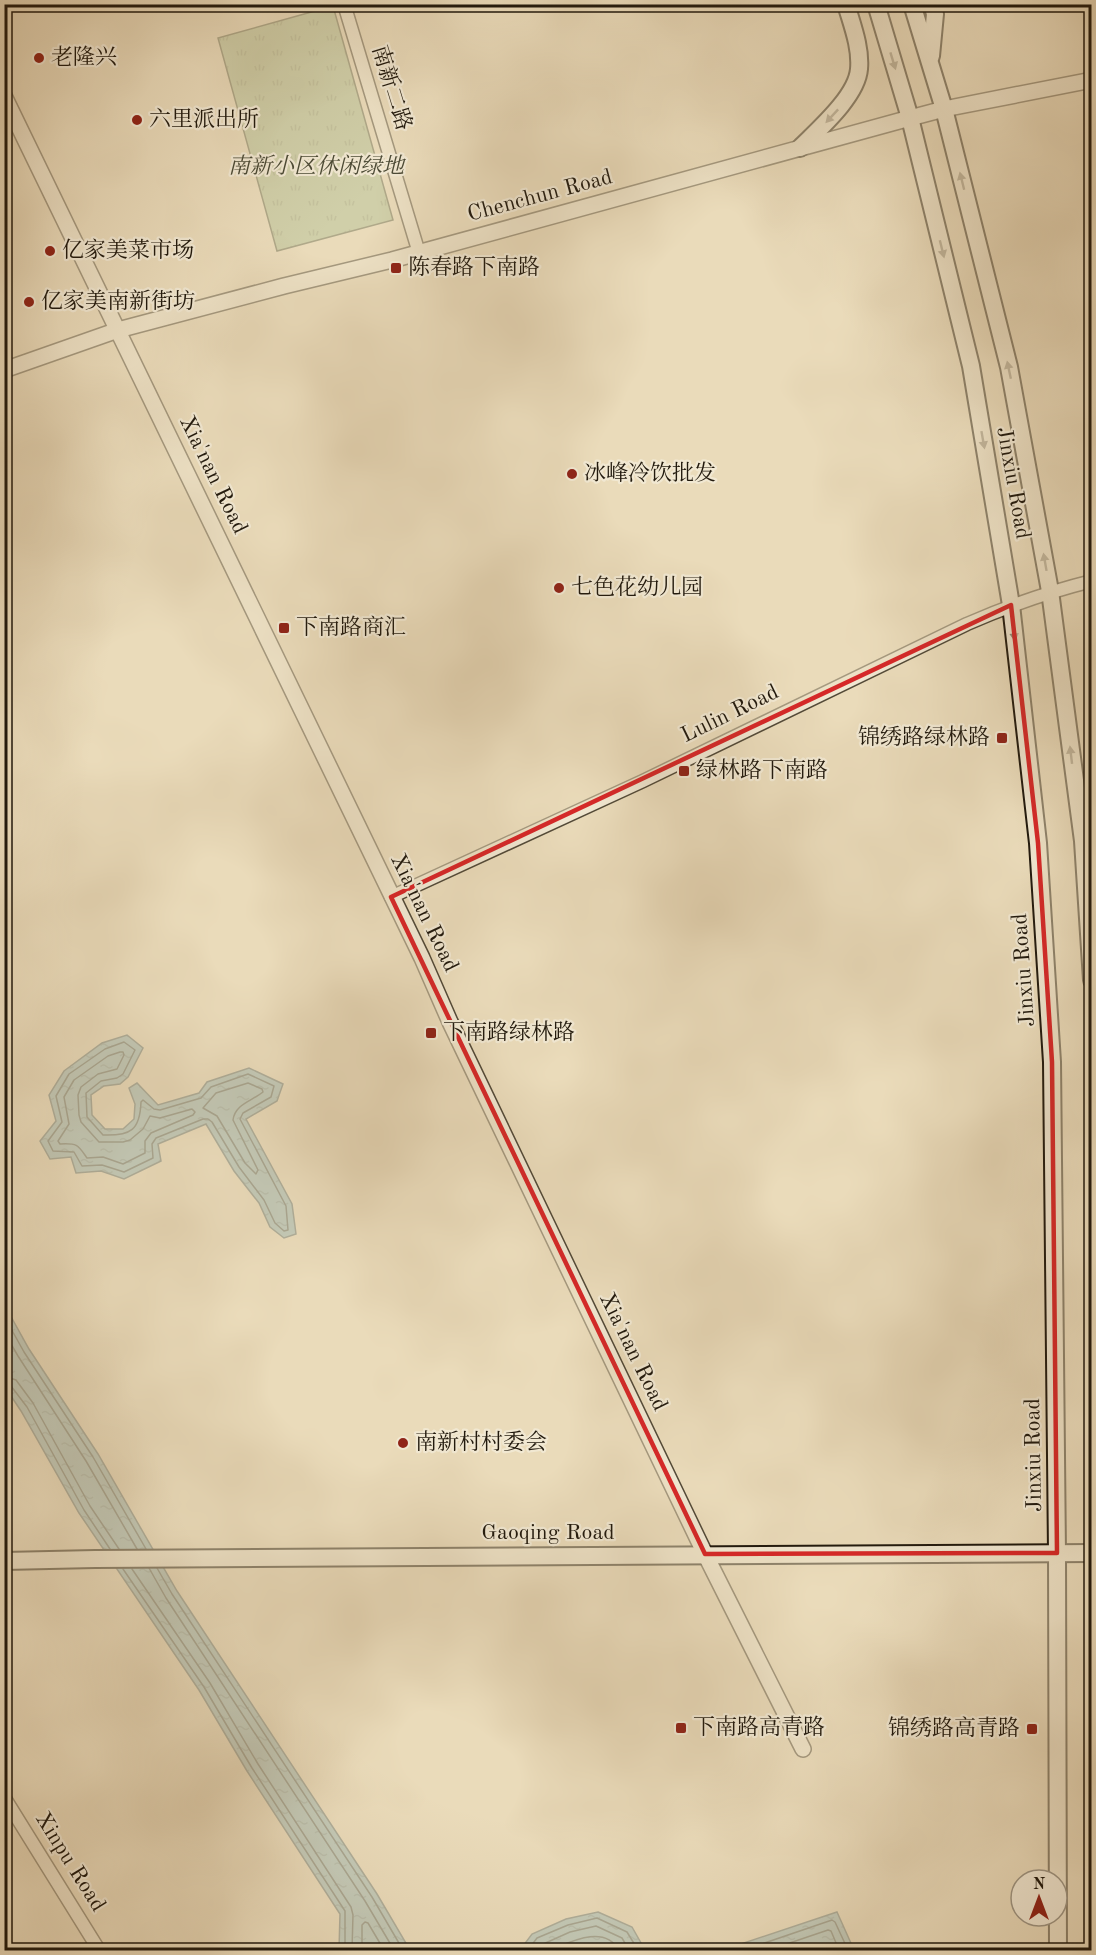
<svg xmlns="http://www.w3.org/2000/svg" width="1096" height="1955" font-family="'Old Standard TT','Noto Serif SC',serif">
	<defs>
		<pattern id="grass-tufts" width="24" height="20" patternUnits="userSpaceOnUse" patternTransform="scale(1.5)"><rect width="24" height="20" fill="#b2c194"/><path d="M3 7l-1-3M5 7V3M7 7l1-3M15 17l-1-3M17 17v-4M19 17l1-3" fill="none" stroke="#99a57e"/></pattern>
		<pattern id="water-ripples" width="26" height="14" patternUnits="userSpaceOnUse" patternTransform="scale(1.5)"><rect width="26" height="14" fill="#9ab9b8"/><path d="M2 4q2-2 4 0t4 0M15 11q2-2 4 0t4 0" fill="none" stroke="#849e9d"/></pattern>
	</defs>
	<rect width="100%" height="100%" fill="#eadbba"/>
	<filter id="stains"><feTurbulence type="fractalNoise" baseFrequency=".00333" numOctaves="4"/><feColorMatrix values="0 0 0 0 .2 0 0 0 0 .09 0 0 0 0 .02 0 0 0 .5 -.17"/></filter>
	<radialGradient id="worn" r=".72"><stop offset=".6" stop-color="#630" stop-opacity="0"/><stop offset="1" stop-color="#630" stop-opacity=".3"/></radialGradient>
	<polygon fill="url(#grass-tufts)" stroke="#6a6d50" stroke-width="1.5" points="333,6 393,220 277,251 218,38"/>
	<g fill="url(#water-ripples)" stroke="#6a7974" stroke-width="1.5">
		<polygon points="127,1035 143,1048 128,1077 120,1084 104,1086 91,1095 92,1115 105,1129 123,1129 134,1119 135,1104 129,1088 137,1083 158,1105 199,1093 207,1082 249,1068 283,1084 277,1101 246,1119 292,1204 296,1234 284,1238 270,1227 259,1203 234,1171 206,1124 158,1144 161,1161 124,1179 101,1171 76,1173 71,1157 50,1159 40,1141 56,1121 49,1095 64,1071 102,1043"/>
		<polygon points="4,1304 29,1349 98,1454 177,1591 377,1894 410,1950 339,1950 340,1914 247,1771 199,1690 79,1513 21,1411 5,1387"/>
		<polygon points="598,1912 632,1927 645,1950 520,1950 532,1934 566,1919"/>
		<polygon points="837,1912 854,1950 723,1950"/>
	</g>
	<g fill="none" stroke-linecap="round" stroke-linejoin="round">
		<g stroke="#5e6962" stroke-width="1.5">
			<path d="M 124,1042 L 135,1050 L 123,1074 L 117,1078 L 101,1081 L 86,1093 L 87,1117 L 103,1135 C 131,1136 140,1130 141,1102 L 143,1100 L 154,1109 L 160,1110 L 201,1098 L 211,1087 L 248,1074 L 274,1086 L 271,1097 L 243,1113 L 240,1119 L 286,1206 L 288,1230 L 284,1231 L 275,1223 L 264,1200 L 239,1167 L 212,1122 L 208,1119 L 203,1119 L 156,1138 L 152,1144 L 153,1158 L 124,1172 L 102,1165 L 82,1166 L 74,1152 L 53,1151 L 48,1141 L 62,1122 L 56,1096 L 69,1074 L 105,1049 Z"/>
			<path d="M 120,1052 L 123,1052 L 124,1055 L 117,1069 L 98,1074 L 81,1087 L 78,1095 L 79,1115 L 81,1122 L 99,1142 L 123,1142 L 130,1140 L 143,1129 L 150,1116 L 160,1118 L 192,1109 L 195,1112 L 193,1115 L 151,1133 L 145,1141 L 145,1153 L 123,1164 L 103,1157 L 87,1158 C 78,1145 78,1143 60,1144 L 58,1141 L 69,1124 L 64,1097 L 74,1080 L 108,1056 Z"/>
			<path d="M 248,1083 L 262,1089 L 263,1092 C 252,1101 235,1104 233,1120 L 258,1170 L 256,1174 L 245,1163 L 217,1116 L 203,1108 L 216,1093 Z"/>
			<polyline points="4,1316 24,1352 93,1457 146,1549"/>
			<polyline points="4,1332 18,1356 86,1461 137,1549"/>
			<polyline points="4,1376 16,1380 33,1403 90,1506 119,1549"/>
			<polyline points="4,1384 11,1386 27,1407 84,1510 110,1549"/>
			<polyline points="149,1568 166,1598 365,1901 394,1950"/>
			<polyline points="157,1568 172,1594 372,1897 403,1950"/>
			<polyline points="123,1569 204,1687 252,1768 345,1911 345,1950"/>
			<polyline points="132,1569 210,1683 258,1764 351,1907 353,1915 352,1950"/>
			<polyline points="362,1950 362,1925 365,1922 368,1923 384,1950"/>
			<polyline points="528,1950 537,1938 568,1925 597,1918 627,1932 638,1950"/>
			<polyline points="537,1950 541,1945 570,1932 596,1926 622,1938 629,1950"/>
			<path d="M 550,1950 C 570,1942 604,1924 619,1950"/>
			<polyline points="744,1950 832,1920 835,1922 848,1950"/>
			<polyline points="769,1950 828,1930 831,1931 839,1950"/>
		</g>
		<defs>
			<g id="minor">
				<polyline points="344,4 419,253"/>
				<path d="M 391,897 L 643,781 L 967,624 C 1008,606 1048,592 1092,581"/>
				<polyline points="4,1797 99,1950"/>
			</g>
			<g id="tertiary">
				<polyline points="4,96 422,958 450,1022 705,1554 803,1749"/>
				<polyline points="4,370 118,330 284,286 392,260 910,118 944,109 1092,80"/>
			</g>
			<g id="secondary">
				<polyline points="876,4 910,118 971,366 1011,605 1038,843 1052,1062 1057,1553 1058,1950"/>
				<polyline points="912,4 944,109 1009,367 1050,591 1083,841 1092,980"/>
				<polyline points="931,56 935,14 932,4"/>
				<path d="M 800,148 C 819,129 857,96 859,69 C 861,47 852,25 846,4"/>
				<polyline points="4,1561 95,1559 1092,1553"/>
			</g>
		</defs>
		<use href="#minor" stroke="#534a38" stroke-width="15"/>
		<use href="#tertiary" stroke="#534a38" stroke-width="18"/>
		<use href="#secondary" stroke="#21190d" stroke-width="20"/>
		<use href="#minor" stroke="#f1e8d2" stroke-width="12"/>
		<use href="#tertiary" stroke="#f1e8d2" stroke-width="15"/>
		<use href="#secondary" stroke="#f1e8d2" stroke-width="16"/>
	</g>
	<defs><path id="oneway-solid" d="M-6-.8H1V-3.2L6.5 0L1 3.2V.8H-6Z" transform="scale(1.5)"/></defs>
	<g fill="#938b79">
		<use href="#oneway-solid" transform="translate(893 61) rotate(73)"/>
		<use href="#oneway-solid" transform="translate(832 116) rotate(133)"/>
		<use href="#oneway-solid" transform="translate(962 181) rotate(-104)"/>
		<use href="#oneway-solid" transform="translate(942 249) rotate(76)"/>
		<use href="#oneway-solid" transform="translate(1009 370) rotate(-102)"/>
		<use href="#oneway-solid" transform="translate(983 440) rotate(80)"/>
		<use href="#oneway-solid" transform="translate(1045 562) rotate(-100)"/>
		<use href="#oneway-solid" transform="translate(1014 632) rotate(84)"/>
		<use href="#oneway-solid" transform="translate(1071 755) rotate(-97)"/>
	</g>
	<path d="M0 0H1096V1955H0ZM 1011,605 L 1038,843 L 1052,1062 L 1057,1553 L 705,1554 L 391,897 Z" fill="#eadbba" fill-opacity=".55" fill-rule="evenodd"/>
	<path fill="none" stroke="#d62828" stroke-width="4.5" stroke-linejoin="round" d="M 1011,605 L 1038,843 L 1052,1062 L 1057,1553 L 705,1554 L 391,897 Z"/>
	<g fill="#8f2418" stroke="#f1e8d2" stroke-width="2">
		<circle cx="39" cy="58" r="6"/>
		<circle cx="137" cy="120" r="6"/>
		<circle cx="50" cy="251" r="6"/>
		<rect x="390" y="262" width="12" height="12" rx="3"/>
		<circle cx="29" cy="302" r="6"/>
		<circle cx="572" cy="474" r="6"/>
		<circle cx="559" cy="588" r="6"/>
		<rect x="278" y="622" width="12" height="12" rx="3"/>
		<rect x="996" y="732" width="12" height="12" rx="3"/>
		<rect x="678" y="765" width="12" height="12" rx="3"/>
		<rect x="425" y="1027" width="12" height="12" rx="3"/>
		<circle cx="403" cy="1443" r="6"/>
		<rect x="675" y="1722" width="12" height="12" rx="3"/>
		<rect x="1026" y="1723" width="12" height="12" rx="3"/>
	</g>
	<g text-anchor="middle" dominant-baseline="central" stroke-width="4.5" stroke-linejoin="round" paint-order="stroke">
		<g font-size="22" fill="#21190d" stroke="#f1e8d2" text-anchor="start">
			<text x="51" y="58">老隆兴</text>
			<text x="149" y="120">六里派出所</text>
			<text x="62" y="251">亿家美菜市场</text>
			<text x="408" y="268">陈春路下南路</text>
			<text x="41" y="302">亿家美南新街坊</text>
			<text x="584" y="474">冰峰冷饮批发</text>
			<text x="571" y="588">七色花幼儿园</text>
			<text x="296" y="628">下南路商汇</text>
			<text x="990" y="738" text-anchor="end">锦绣路绿林路</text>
			<text x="696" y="771">绿林路下南路</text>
			<text x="443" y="1033">下南路绿林路</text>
			<text x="415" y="1443">南新村村委会</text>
			<text x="693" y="1728">下南路高青路</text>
			<text x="1020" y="1729" text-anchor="end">锦绣路高青路</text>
		</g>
		<g font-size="22" fill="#21190d" stroke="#f1e8d2">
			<text transform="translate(391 88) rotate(73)">南新二路</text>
			<text transform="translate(540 196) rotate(-15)">Chenchun Road</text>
			<text transform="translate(213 475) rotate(64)">Xia'nan Road</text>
			<text transform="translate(1013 483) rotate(80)">Jinxiu Road</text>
			<text transform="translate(730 714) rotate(-26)">Lulin Road</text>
			<text transform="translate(424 913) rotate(64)">Xia'nan Road</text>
			<text transform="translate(1024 970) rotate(-94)">Jinxiu Road</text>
			<text transform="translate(633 1352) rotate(64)">Xia'nan Road</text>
			<text transform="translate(1034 1455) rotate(-91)">Jinxiu Road</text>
			<text x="548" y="1533">Gaoqing Road</text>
			<text transform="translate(70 1862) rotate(58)">Xinpu Road</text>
		</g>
		<g font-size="22" font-style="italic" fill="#4c4b36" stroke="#f1e8d2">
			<text x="316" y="167">南新小区休闲绿地</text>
		</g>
	</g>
	<rect width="1096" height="1955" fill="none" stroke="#eadbba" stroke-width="24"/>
	<rect x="6" y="6" width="1084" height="1943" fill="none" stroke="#21190d" stroke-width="3"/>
	<rect x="12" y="12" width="1072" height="1931" fill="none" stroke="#21190d" stroke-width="1.5"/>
	<g transform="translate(1039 1898)"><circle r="28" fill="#f1e8d2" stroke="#9e9583" stroke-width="1.5"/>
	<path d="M0-4.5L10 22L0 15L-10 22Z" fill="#8f2418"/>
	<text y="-9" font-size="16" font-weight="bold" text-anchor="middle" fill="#21190d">N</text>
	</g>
	<rect width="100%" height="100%" filter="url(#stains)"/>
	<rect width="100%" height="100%" fill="url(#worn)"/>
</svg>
